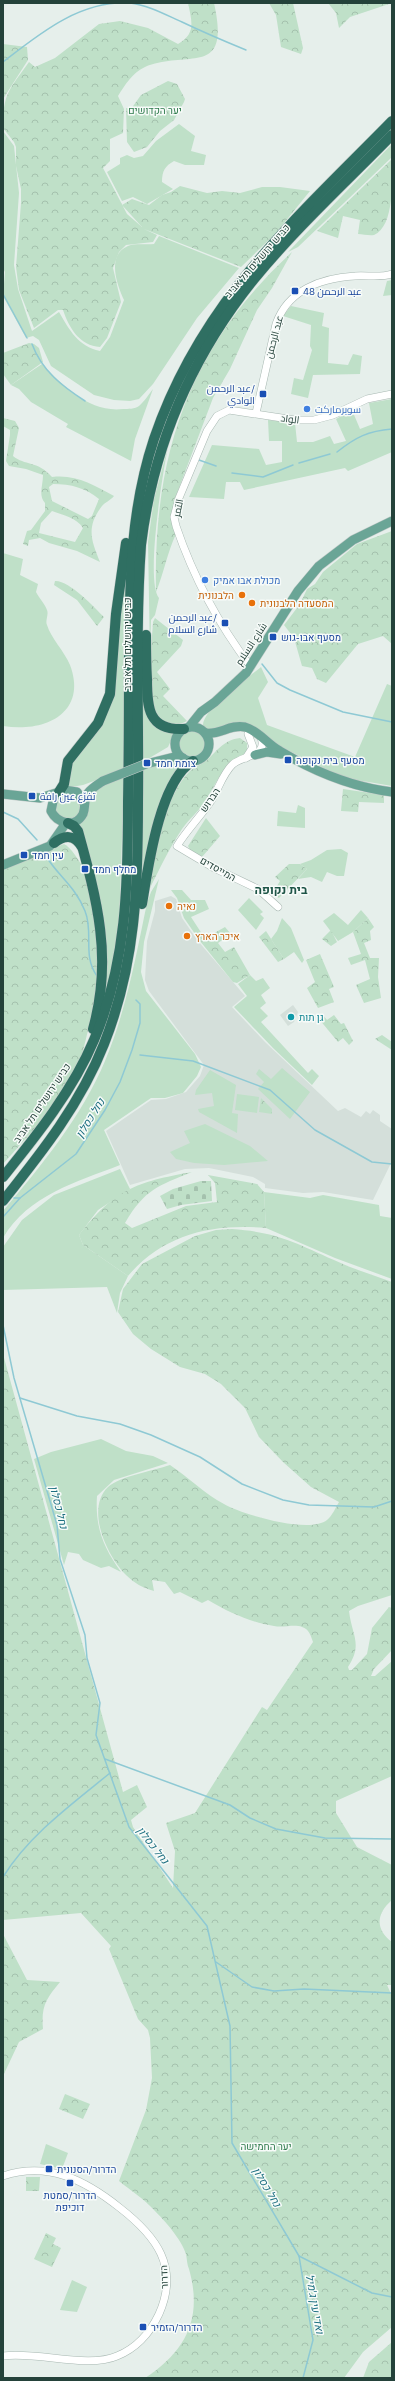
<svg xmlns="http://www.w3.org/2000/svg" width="395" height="2381" font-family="'IBM Plex Sans',Cairo,Heebo,sans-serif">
	<defs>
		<pattern id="forest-crowns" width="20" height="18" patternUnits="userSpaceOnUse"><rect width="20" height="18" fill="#bfe0c8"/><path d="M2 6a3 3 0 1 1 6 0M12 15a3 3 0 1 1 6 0" fill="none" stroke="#a4c1ad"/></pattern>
		<pattern id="cemetery-stones" width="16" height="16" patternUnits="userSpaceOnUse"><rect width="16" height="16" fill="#bfe0c8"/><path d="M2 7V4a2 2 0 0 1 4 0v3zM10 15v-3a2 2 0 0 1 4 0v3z" fill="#a4c1ad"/></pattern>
	</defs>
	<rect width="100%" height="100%" fill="#e6efeb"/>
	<g fill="#d4dfda">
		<polygon points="171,896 176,899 182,918 198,941 245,996 232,1007 265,1042 338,1111 345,1108 361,1117 366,1111 370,1114 373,1110 380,1115 380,1121 392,1129 392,1161 373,1200 323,1192 303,1193 265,1188 265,1184 253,1177 209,1168 185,1169 130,1185 106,1131 151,1100 166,1099 186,1092 200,1076 204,1065 149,991 145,980 147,941 155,911 155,901"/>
		<polygon points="293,1005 298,1012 294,1022 288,1026 280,1015"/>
	</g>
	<g fill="#bfe0c8">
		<path d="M 179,124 L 195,136 L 191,151 L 206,155 L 204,165 L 185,165 L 174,161 C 165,166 162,171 162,182 L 173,189 L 147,204 L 133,197 L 122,201 L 107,172 L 120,164 L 120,158 L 127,155 L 134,158 L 143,156 L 156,141 Z"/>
		<path d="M 3,131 L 14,146 L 19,193 L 14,265 L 18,289 L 32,331 L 59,312 C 70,331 78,346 100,351 L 110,337 L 124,300 C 117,285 106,255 128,246 C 135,243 146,245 154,244 L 159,236 L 239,268 L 197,318 L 153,384 L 139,399 L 130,401 L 114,400 L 94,395 L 51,366 L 39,340 L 33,336 L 26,338 L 3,296 L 5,272 L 3,268 Z"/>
		<polygon points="392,144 392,157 298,247 288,252"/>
		<polygon points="392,280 392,295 383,296 387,281"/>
		<polygon points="291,306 324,313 322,326 329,328 328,363 348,365 353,354 362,356 360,374 313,375 308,398 291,394 294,378 303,380 312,350 310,346 311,325 283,316"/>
		<path d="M 42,364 C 63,386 90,413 123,409 C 128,409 135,409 139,406 C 144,402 149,394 153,389 L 135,439 L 131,461 L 66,427 L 68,424 L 31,402 L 19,389 L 11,385 Z"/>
		<polygon points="392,399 392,452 348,471 345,468 244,490 240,482 226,482 224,499 189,497 212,445 259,449 266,465 282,462 282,441 269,441 268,420 295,423 297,442 313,442 330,436 334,444 346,441 336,419 352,410 360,429 373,424 369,403"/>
		<path d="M 168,447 C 163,472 145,580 159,598 L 155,615 L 151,620 L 150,655 L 148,542 L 154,499 Z"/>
		<polygon points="127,549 124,770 83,785 65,788 70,765 97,729 117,641"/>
		<path d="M 3,553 L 23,559 L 20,575 L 38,584 L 36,592 C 39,598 45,604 47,610 C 49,614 45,621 47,625 C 51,638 64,651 70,665 C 88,713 45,733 3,726 Z"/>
		<polygon points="143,640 144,698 175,732 168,747 141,763"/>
		<path d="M 261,667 L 268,682 L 258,698 L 267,725 L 355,757 L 387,684 L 392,686 L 392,786 L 357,780 L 336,774 L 277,745 L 257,729 L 206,730 L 203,725 C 203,709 249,677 261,667 Z"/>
		<circle cx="192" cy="744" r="14"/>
		<polygon points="174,761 185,763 177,774 139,904 142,769"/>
		<path d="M 124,776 L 119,929 L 105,1002 L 102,995 L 78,822 C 92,789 92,790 124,776 Z"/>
		<polygon points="71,792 82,808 81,812 69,821 54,812 55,798"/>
		<polygon points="298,805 305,808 305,828 277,826 278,811 296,813"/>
		<polygon points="341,849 348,853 344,876 337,876 327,872 322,882 311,877 298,879 307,869 300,864 311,860 327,850"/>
		<path d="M 159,879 L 144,942 L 141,972 L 146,991 L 195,1054 L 201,1067 L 197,1076 L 183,1093 L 165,1098 L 151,1098 L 104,1130 L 120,1165 C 77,1182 28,1195 3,1238 L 3,1211 C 42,1165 82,1116 105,1061 C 126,1011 136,956 147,903 L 151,892 Z"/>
		<polygon points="171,890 182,890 191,900 205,900 209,909 191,917 204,937 200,941 184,918 177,898"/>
		<polygon points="249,898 263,912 260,914 264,918 256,930 238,910"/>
		<polygon points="361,910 368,918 353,932 338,941 323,921 334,913 348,925"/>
		<polygon points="282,918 291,928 304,960 302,963 294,952 284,959 271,939 277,931"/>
		<polygon points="250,975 256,981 263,978 270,988 261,995 266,1003 260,1008 268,1016 261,1022 308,1073 312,1069 319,1076 312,1085 273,1048 234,1007 247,996 238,984"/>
		<polygon points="282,1068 310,1092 290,1119 258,1089 264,1082 256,1074 259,1069 271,1079"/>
		<polygon points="210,1070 236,1085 232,1113 238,1114 237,1133 199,1112 198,1109 214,1106 212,1093 195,1095 196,1090"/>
		<polygon points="237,1094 259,1097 257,1113 235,1110"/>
		<polygon points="205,1124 250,1146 268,1161 224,1165 194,1163 176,1159 170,1152 190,1143 184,1131"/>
		<polygon points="120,1169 130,1189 98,1210 79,1235 83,1245 128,1276 120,1293 117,1313 107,1287 3,1290 3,1247 22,1220 54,1195"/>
		<polygon points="264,1192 310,1198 323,1195 379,1205 380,1216 392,1218 392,1279 335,1258 266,1228"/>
		<path d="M 101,1439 L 126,1451 L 153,1456 L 168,1463 L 114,1480 L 97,1496 C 95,1527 103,1547 121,1572 L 109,1566 L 101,1568 L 83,1560 L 79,1554 L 68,1552 L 64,1565 L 34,1459 L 51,1452 Z"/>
		<polygon points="46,2144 68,2153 62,2169 40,2164"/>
		<polygon points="72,2280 87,2287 77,2312 60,2310"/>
	</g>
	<g fill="url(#forest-crowns)" fill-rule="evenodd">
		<path d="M 188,3 L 214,3 C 231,79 188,49 145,67 C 132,73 125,85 118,96 L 124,109 L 123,133 L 110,139 L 110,161 L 103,168 L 127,214 L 142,227 L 122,205 L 132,199 L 149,205 L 162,195 L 171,192 L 180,186 L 207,193 L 222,191 L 240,193 L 262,187 L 280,187 L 310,191 L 276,233 L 241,267 L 144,229 L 157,235 L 153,242 L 126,245 L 119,252 L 113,268 L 121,302 L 107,338 L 100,347 C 80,346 69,328 63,310 L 58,310 L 34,328 L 19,290 L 16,267 L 21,203 L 21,189 L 16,166 L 16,147 L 14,142 L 3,128 C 3,93 9,90 29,62 L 35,67 L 55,58 L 99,24 L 120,21 L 148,28 L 178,44 C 196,34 192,22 188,3 Z"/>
		<polygon points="269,3 293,3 303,48 301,54 281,47 276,15"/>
		<polygon points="328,3 392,3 350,17 339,28 336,13"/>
		<polygon points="3,44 27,47 28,60 3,99"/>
		<polygon points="168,81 177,84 185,99 184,102 174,120 160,131 147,147 134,152 127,142 126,108 131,109 141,95"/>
		<path d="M 392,159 C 392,179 395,226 374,235 C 369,236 363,234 358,234 L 360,220 L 343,216 L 338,238 L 317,231 Z"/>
		<path d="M 292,252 L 272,288 L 257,310 L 230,369 L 213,398 L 174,501 L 171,521 L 176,534 C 167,553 164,573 156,592 C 153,454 189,347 292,252 Z"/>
		<polygon points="29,343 34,344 39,348 43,362 11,385 3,374 3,353"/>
		<path d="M 3,418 L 15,421 L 19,428 L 13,456 C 25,466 37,460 52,477 C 76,474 93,485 114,496 C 110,501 105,502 102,506 C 86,527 91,540 100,562 L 77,551 L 49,543 L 40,538 L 29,540 L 28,546 L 23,544 L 27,531 L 31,530 L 45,511 L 45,503 C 38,495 43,486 43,475 L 26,469 L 9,466 L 6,461 L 10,435 L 10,430 L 3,426 ZM 53,484 C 71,484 86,488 99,499 L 92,516 L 88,519 L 52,501 L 49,487 ZM 52,511 C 63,515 77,518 83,528 L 75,542 L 39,533 L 41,523 Z"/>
		<polygon points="392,531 392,644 383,636 358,644 326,683 317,679 312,668 302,666 294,638 284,625 300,604 307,589 315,584 323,572 357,544"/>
		<path d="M 55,581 C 69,580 94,607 104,617 L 97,626 L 77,600 L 54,585 Z"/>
		<path d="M 155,618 L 183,640 L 181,646 L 157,672 L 170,689 L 163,696 L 187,721 C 138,745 152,647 153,622 Z"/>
		<path d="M 240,738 L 247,743 L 247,753 C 219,767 220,779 204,803 C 198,812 189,819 182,829 C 170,847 160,868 150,888 C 156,852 163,798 190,771 C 195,766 203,764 208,759 C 219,749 224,740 240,738 Z"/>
		<polygon points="343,789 384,795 384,803 359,802 358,812 341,811"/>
		<polygon points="206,818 220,836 202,857 190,850 188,846"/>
		<path d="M 64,844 C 77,850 98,895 102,910 L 95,1002 L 81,1059 L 63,1097 L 3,1164 L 3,868 Z"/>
		<polygon points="289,864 300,864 307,869 279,898 277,897 281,888 277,886 280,881 275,877"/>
		<polygon points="368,918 374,927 370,931 371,940 364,943 370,958 379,958 378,977 381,998 364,1003 356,985 370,979 365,960 351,965 348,958 361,954 353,932"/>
		<polygon points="225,927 231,934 218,943 225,952 234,947 250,975 237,983 233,982 200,941"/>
		<polygon points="331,930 337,942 331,946 322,939"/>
		<polygon points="266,931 284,959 278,962 259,937"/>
		<polygon points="320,954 334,987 329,989 334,1002 318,1008 307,988 315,982 306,960"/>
		<polygon points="323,1015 327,1020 334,1015 341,1024 344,1023 353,1041 349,1045 343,1038 338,1042 319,1019"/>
		<polygon points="382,1035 392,1042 392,1050 375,1039"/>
		<polygon points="261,1098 272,1109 272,1114 259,1112"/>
		<path d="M 192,1172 C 158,1186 145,1189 125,1223 L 132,1228 L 186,1206 L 217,1202 L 215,1183 L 208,1175 L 257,1184 L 264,1192 L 266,1228 C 213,1223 163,1234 128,1276 L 83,1245 L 79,1235 C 115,1189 136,1182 192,1172 Z"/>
		<path d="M 232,1229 C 276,1232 294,1242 334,1260 C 353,1269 373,1275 392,1282 L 392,1595 L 358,1606 L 349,1611 C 352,1636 363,1644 348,1667 L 349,1670 L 352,1670 L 367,1654 L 372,1628 L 389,1607 L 392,1608 L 392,1650 L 374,1669 L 371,1676 L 375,1676 L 392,1661 L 392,1776 L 336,1801 L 336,1813 L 357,1847 L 392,1865 L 392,1900 C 376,1914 375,1929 392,1942 L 392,1985 L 387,1985 L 392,1996 L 392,2327 L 363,2352 L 344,2378 L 145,2378 C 186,2351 203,2318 189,2269 C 187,2265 187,2259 186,2254 C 181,2239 165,2221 154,2210 C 144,2199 130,2190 119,2181 L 146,2110 L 152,2078 L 150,2038 L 148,2030 L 138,2019 L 109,1949 L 111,1946 L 81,1913 L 3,1920 L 3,1354 L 123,1792 L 137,1785 L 147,1807 L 131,1820 L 133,1827 L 173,1888 L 175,1851 L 166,1823 L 195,1813 L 262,1707 L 267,1710 L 313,1642 C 311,1636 309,1629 302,1627 C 294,1624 283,1628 274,1626 C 250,1622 230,1613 208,1600 L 202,1603 L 180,1592 L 174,1594 L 165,1582 L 152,1580 L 154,1591 C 143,1588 134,1583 126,1575 C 107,1556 85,1509 108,1487 C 120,1476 153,1471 170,1465 C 188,1477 205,1494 224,1504 C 243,1515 310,1534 327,1520 C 332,1516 336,1507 339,1502 L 311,1487 L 283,1462 L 259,1437 L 245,1408 L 221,1384 L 205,1374 L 180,1367 L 151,1349 L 133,1334 L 118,1312 L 123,1289 L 142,1264 L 195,1236 L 216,1230 Z"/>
		<path d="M 3,1934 L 27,1980 L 60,1982 C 46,1999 41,2006 43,2029 L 19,2042 L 3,2076 Z"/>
		<polygon points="65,2094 90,2104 83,2119 59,2109"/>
		<polygon points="26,2177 40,2177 39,2191 26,2191"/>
		<polygon points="46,2233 56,2238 53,2244 61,2248 52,2267 34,2259"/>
		<polygon points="392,2342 392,2378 363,2378 369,2362"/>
	</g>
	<polygon fill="url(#cemetery-stones)" points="201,1181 211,1181 212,1201 181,1205 167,1209 160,1196 173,1189"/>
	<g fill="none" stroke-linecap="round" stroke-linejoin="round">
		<g stroke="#8ec9d4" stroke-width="1.5">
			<path d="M 3,62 C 39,34 80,0 130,3 C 148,5 166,15 182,22 C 203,32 224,41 246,50"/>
			<polyline points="3,276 3,285"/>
			<polyline points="3,294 27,338"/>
			<path d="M 32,344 C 42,371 62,386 85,401"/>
			<path d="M 337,452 C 356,437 368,431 392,429"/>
			<polyline points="199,460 216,466"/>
			<polyline points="299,463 330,454"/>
			<polyline points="232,473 263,477 293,465"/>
			<polyline points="262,664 277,683 290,690 343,712 392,722"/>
			<polyline points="3,812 18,819 37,840"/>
			<path d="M 46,856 C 58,876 75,886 85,911 C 94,933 82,955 97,976"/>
			<polyline points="140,1055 193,1061 270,1090 315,1130 372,1162 392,1164"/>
			<polyline points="14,1198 20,1198"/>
			<polyline points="3,1217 20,1198 76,1154 105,1110 120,1082 132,1050 140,1023 140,1004 136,1000"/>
			<polyline points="3,1325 14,1378 57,1525 60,1559 85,1635 87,1658 100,1703 96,1735 129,1827 207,1926 230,2026 232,2143 299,2256 372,2293 392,2297"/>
			<polyline points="20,1398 77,1416 120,1424 151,1435 200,1457 242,1484 283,1500 309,1505 374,1507 392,1501"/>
			<polyline points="105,1759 230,1805 250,1818 276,1829 325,1838 392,1839"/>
			<path d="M 3,1877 C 29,1835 72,1804 110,1773"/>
			<polyline points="216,1962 252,1987 274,1991 304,1989 392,1993"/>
			<polyline points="299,2256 313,2340 303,2378"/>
		</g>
		<defs>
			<g id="minor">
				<path d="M 256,413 L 276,324 C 288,290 321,278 355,276 C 367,275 380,278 392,274"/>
				<path d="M 251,667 C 219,625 193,576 176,526 L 174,517 L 179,498 L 207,431 L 217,416 L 229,410 L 295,420 L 314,420 L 333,415 L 367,399 L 392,394"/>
				<path d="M 260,735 C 270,756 244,755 233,764 C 223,773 218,790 211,801 C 200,817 187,830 177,846 L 214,868 L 258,889 L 278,907"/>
				<polyline points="246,758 253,747 248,734"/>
				<path d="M 3,2176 C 48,2161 85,2180 120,2208 C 156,2236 180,2267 159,2314 C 150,2333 137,2348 117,2356 C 87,2369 38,2351 3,2356"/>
			</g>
			<g id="major">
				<polyline points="189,727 201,712 215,702 246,673 298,591 319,566 353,540 392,521"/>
				<circle cx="192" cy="744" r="17"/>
				<path d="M 206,733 C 220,735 230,724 245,727 C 259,731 267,744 280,751 C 315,772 352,787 392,792"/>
				<polyline points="255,755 267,752 281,754"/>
				<polyline points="146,764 174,757 183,758"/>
				<polyline points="3,794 40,798 56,793"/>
				<path d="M 84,803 L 77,792 L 64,790 L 54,797 L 51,811 C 57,823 75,829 83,814 C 86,807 83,800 88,793 C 92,788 97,785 103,781"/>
				<polyline points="3,865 50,846 66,823"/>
			</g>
			<g id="highway">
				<path d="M 146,635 C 146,650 146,664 147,679 C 147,707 148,731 184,729"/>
				<polyline points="59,792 64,784 68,761 98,723 110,694 116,614 126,543"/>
				<path d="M 68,823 L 74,826 L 78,831 C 97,900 113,958 93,1029"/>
				<path d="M 54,843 C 64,835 74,834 82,847"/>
				<path d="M 142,904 C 148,867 160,780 193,761"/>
				<path d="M 3,1177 C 37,1135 73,1090 94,1040 C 127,963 128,883 128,802 C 129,751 129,700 129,648 C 130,576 131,508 154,439 C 201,301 294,221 392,121"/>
				<path d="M 3,1201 C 42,1152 81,1103 104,1044 C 136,963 138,887 138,802 C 139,716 135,630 141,545 C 153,446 192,356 254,279 C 296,228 346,182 392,135"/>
			</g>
		</defs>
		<use href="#minor" stroke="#a8b8b2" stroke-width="8"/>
		<use href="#major" stroke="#c2cac8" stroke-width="10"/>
		<use href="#highway" stroke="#c2cac8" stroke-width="11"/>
		<use href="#minor" stroke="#fff" stroke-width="7"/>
		<use href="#major" stroke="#6aa596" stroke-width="9"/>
		<use href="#highway" stroke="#2f6f62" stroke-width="10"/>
		<defs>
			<polyline id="major-bridge" points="103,781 146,764"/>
		</defs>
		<use href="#major-bridge" stroke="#c2cac8" stroke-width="10" stroke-linecap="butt"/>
		<use href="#major-bridge" stroke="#6aa596" stroke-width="9"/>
	</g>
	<g fill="#1a4fb4" stroke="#f7fbf9" stroke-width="1.5">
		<rect x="291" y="287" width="8" height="8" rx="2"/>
		<rect x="259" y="390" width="8" height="8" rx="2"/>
		<rect x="221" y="619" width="8" height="8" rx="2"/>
		<rect x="269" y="633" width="8" height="8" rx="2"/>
		<rect x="284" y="756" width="8" height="8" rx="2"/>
		<rect x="143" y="759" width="8" height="8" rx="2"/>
		<rect x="28" y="792" width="8" height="8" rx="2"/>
		<rect x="20" y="851" width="8" height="8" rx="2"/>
		<rect x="81" y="865" width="8" height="8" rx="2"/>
		<rect x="45" y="2165" width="8" height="8" rx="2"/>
		<rect x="66" y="2179" width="8" height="8" rx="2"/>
		<rect x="139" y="2323" width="8" height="8" rx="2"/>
	</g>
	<g fill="#3f7fe0" stroke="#f7fbf9" stroke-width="1.5">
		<circle cx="307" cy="409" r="4"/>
		<circle cx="205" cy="580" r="4"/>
	</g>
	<g fill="#e8710a" stroke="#f7fbf9" stroke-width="1.5">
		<circle cx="242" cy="595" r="4"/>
		<circle cx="252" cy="603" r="4"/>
		<circle cx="169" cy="906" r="4"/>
		<circle cx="187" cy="936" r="4"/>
	</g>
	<circle fill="#0f9aa8" stroke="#f7fbf9" stroke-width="1.5" cx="291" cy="1017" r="4"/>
	<g text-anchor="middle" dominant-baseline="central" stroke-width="3" stroke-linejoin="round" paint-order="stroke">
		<g font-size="10" fill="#2d7a4b" stroke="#f7fbf9">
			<text x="155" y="110">יער הקדושים</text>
			<text x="266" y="2146">יער החמישה</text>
		</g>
		<g font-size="10" fill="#24423a" stroke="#f7fbf9">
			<text transform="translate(257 261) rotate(-49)">כביש ירושלים תל אביב</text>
			<text transform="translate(274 337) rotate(-75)">عبد الرحمن</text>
			<text transform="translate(290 419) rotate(7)">الواد</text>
			<text transform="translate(178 508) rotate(-79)">التمر</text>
			<text transform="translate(127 644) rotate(-90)">כביש ירושלים תל אביב</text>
			<text transform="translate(251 644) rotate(-57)">شارع السلام</text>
			<text transform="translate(210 800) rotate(-56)">הברוש</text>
			<text transform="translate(218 869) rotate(29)">המייסדים</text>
			<text transform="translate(42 1103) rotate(-56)">כביש ירושלים תל אביב</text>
			<text transform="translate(164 2277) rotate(-92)">הדרור</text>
		</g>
		<g font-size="10" fill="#164399" stroke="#f7fbf9" text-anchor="start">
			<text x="303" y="291">عبد الرحمن 48</text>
			<text x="255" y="388" text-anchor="end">عبد الرحمن/<tspan x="255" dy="12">الوادي</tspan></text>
			<text x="217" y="617" text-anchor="end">عبد الرحمن/<tspan x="217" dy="12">شارع السلام</tspan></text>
			<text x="281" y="637">מסעף אבו-גוש</text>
			<text x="296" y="760">מסעף בית נקופה</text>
			<text x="155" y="763">צומת חמד</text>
			<text x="40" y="796">تفرّع عين رافة</text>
			<text x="32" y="855">עין חמד</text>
			<text x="93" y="869">מחלף חמד</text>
			<text x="57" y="2169">הדרור/הסנונית</text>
			<text x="70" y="2195" text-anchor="middle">הדרור/סמטת<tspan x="70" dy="12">דוכיפת</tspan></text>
			<text x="151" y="2327">הדרור/הזמיר</text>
		</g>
		<g font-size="10" fill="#366cbe" stroke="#f7fbf9" text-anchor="start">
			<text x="315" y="409">سوبرماركت</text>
			<text x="213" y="580">מכולת אבו אמיק</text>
		</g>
		<g font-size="10" fill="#c56008" stroke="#f7fbf9" text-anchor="start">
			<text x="234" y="595" text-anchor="end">הלבנונית</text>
			<text x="260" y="603">המסעדה הלבנונית</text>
			<text x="177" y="906">נאיה</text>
			<text x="195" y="936">איכר הארץ</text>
		</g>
		<g font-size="10" fill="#0d838f" stroke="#f7fbf9" text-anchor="start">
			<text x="299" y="1017">גן תות</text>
		</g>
		<g font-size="11" font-style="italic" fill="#1c6f80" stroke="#f7fbf9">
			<text transform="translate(90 1118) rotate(-58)">נחל כסלון</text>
			<text transform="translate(59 1507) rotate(76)">נחל כסלון</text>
			<text transform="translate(153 1845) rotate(52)">נחל כסלון</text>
			<text transform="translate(267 2187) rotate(59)">נחל כסלון</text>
			<text transform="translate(315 2304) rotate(80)">ואדי עין ג'מיל</text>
		</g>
		<g font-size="12" font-weight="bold" fill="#1f5548" stroke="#f7fbf9">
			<text x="281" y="889">בית נקופה</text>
		</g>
	</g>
	<rect width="395" height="2381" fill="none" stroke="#24423a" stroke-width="8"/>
</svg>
